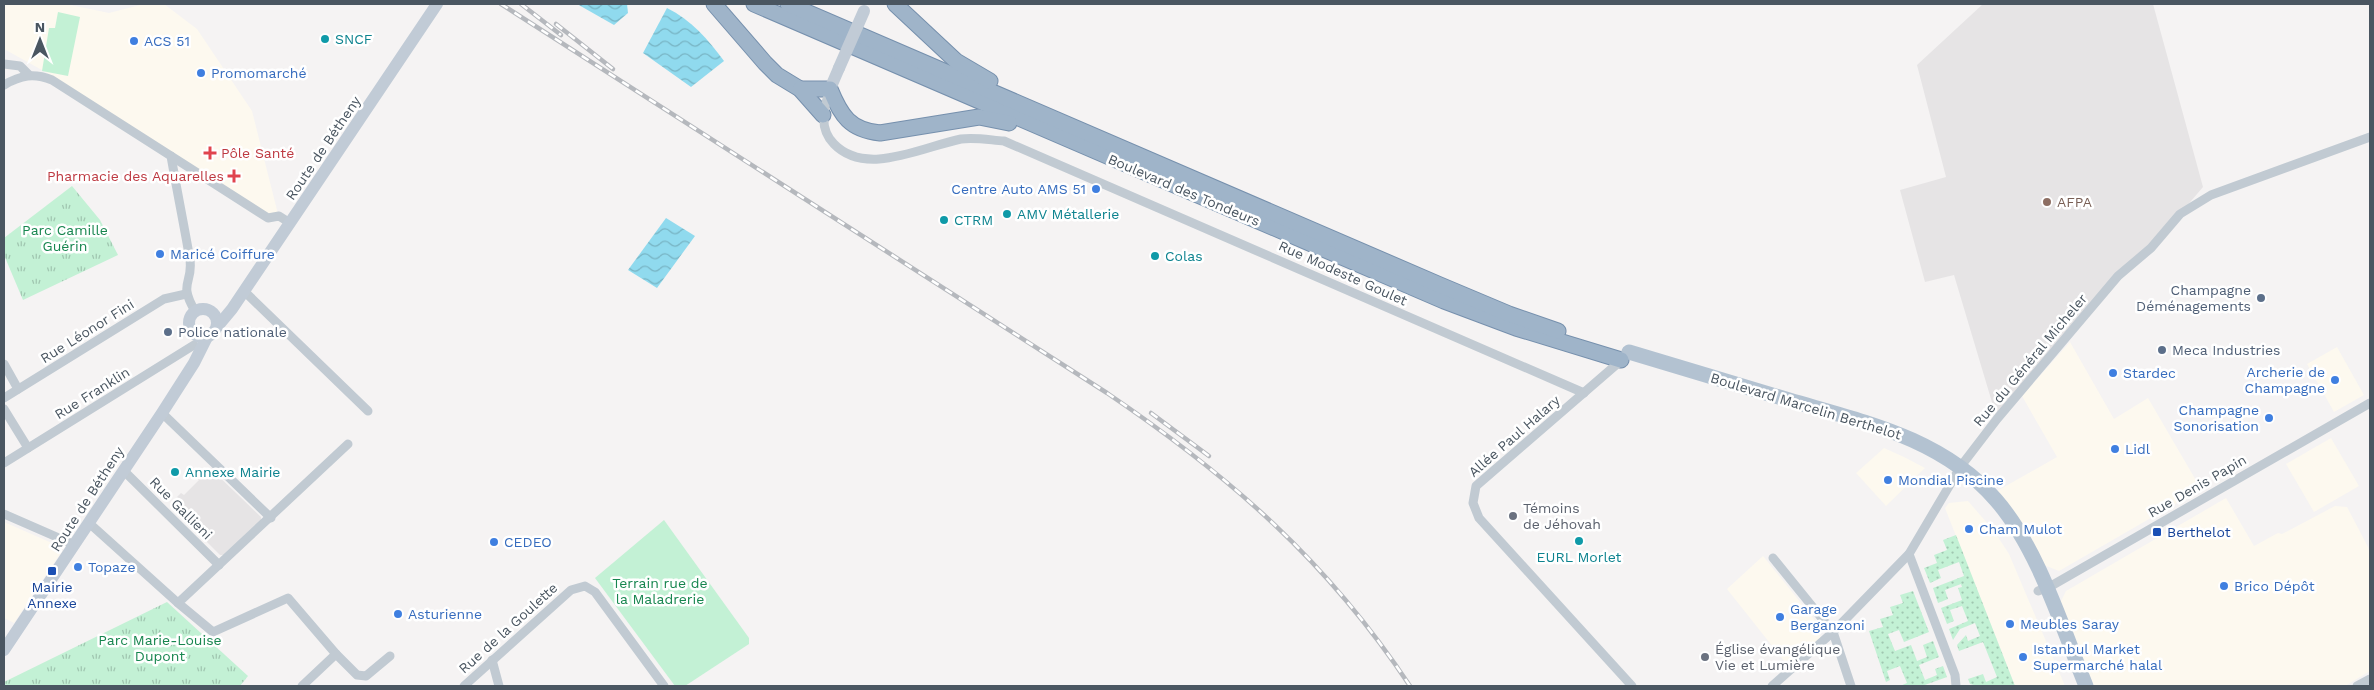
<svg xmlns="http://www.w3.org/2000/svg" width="2374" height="690" font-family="'Work Sans',sans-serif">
	<defs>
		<pattern id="grass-dots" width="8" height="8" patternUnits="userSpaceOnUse" patternTransform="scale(1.25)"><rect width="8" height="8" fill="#c3f1d5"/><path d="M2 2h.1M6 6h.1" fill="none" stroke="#a0c6b0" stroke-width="1.8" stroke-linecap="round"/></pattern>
		<pattern id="park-tufts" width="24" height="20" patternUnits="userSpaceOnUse" patternTransform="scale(1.25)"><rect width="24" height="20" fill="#c3f1d5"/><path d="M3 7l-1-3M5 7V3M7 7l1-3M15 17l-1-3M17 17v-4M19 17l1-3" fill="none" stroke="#a0c6b0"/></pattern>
		<pattern id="water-waves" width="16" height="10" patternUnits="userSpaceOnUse" patternTransform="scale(1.25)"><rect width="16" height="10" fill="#90daee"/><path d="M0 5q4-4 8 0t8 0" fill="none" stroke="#78b4c4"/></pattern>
	</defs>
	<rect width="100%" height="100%" fill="#f5f3f3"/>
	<g fill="#fdf9ef">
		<polygon points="4,4 66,4 109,13 144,4 164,4 197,29 252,111 278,214 268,214 51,75 4,49"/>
		<polygon points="2070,342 2114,419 2148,398 2201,489 2059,571 2044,565 2024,525 1997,491 2057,457 2022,396"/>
		<polygon points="2337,347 2364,395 2334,412 2307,364"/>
		<polygon points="2331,438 2359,486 2314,512 2286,464"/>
		<polygon points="1884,448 1904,457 1925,468 1886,506 1856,473"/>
		<polygon points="2226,498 2254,546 2278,533 2282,534 2335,506 2347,507 2368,547 2370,555 2370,671 2345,686 2094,686 2060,603 2066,591"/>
		<polygon points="1968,501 1994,531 2009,554 2065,686 2015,686 1945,508 1949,503"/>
		<polygon points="4,522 61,547 62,551 14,623 4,618"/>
		<polygon points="1763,556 1821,628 1820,639 1789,667 1727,589"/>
	</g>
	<g fill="#e6e4e5">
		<polygon points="1983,4 2153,4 2203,187 2151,248 2118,276 1997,419 1954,275 1925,282 1900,190 1946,177 1917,65"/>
		<polygon points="210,468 261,517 261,520 224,555 220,555 172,507 180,500 177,497 181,493 184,495 199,480 197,478"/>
	</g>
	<g fill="url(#grass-dots)">
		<polygon points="1956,535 2015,686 1978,686 1970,684 1968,679 1983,674 1986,682 1997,677 1983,642 1959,651 1957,645 1966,635 1968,641 1980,636 1975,623 1960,629 1953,640 1949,629 1968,621 1962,606 1950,610 1954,621 1947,624 1941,608 1962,600 1958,588 1962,587 1961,584 1945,590 1948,599 1938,603 1933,588 1964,576 1959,562 1938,570 1941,578 1930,583 1924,568 1937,563 1934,555 1947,550 1943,540"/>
		<polygon points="1913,591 1929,632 1904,642 1899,630 1888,634 1895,651 1911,645 1917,661 1927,657 1923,645 1933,641 1939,657 1919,665 1925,680 1937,675 1935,669 1943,666 1947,677 1922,686 1900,686 1907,683 1900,666 1887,671 1890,680 1886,682 1869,631 1883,627 1880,619 1893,615 1890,607 1903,603 1900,595"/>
	</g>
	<g fill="url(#park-tufts)">
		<polygon points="72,186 100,220 118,255 23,300 4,255 4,238"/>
		<polygon points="167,602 248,676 240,686 4,686 4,682"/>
	</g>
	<g fill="#c3f1d5">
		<polygon points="58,12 80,17 68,76 42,71 49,28 55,28"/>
		<polygon points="664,520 749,638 749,644 685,686 675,686 595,578"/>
	</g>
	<g fill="url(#water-waves)">
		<polygon points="577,4 627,4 628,13 614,25"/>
		<path d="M 667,8 C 691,20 708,39 724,61 L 691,87 L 643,53 Z"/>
		<polygon points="666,218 695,236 657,288 628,270"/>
	</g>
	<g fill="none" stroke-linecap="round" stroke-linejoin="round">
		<defs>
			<g id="trunk">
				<polyline points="714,4 765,63 777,75 800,89 823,115"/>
				<polyline points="754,4 1444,301 1516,328 1621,360"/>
				<polyline points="788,4 1440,285 1509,314 1558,331"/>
				<polyline points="895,4 956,61 990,81"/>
				<path d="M 800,89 L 830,89 C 841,116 850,130 880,133 L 979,117 L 1009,123"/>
			</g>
		</defs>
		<use href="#trunk" stroke="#7690ad" stroke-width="17"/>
		<g stroke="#c1cad2" stroke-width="9">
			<polyline points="4,64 20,66 29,75"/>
			<path d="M 4,85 C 21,75 34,73 52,80 L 171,156 C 177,191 184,225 190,260 C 193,284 178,282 195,311"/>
			<path d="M 830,89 C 824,107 818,128 834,144 C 866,177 922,147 961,139 C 975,137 990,140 1004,141 L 1584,393"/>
			<polyline points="171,156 268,218 279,216 290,223"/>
			<polyline points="244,291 368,411"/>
			<polyline points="1624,358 1476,486 1473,503 1479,518 1632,686"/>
			<polyline points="4,364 18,389"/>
			<polyline points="4,398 164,299 186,294"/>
			<polyline points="4,409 28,448"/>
			<polyline points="162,413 271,518"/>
			<polyline points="4,463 194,345"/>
			<polyline points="123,470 219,565"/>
			<polyline points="4,514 75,545"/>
			<polyline points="89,523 178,603"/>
			<polyline points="1909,554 1955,675 1956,686"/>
			<polyline points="1773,558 1833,632 1851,686"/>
			<polyline points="2038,591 2051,586 2370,403"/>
			<polyline points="336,654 357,675 366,676 390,656"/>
			<polyline points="492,660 499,686"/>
			<polyline points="302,686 336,654 288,598 213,632 178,603 348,444"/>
			<polyline points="464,686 571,590 585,586 595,592 664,686"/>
			<polyline points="1772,686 1833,632 1909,554 1961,466 1997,419 2118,276 2151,248 2180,214 2211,195 2370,137"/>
			<polyline points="2357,686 2370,679"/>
		</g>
		<g stroke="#c1cbd6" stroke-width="12">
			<polyline points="830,89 839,68"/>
			<circle cx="203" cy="323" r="14"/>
			<polyline points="217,327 232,309 437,4"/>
			<polyline points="4,650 162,413 194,363 207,337"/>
		</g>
		<path stroke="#b3c2d1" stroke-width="15" d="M 1629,352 C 1682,368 1736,384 1789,400 C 1864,422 1942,438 1996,500 C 2038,548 2062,627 2086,686"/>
		<use href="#trunk" stroke="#9fb4c9" stroke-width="15"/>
		<defs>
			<g id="rail">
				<path d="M 501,4 L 1107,393 C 1231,477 1327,561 1410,686"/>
				<polyline points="521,4 561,35"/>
				<polyline points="556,24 613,69"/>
				<polyline points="1151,413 1209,456"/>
			</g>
		</defs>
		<use href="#rail" stroke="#b5b8bd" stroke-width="4.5"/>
		<use href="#rail" stroke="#fff" stroke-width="2.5" stroke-dasharray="8" stroke-linecap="butt"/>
		<polyline stroke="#c1cbd6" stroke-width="12" points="839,68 864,11"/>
	</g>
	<g fill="#0f9aa8" stroke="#fff" stroke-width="2">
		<circle cx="325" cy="39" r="5"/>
		<circle cx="1007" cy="214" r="5"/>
		<circle cx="944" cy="220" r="5"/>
		<circle cx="1155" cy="256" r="5"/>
		<circle cx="175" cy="472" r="5"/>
		<circle cx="1579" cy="541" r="5"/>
	</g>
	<g fill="#3f7fe0" stroke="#fff" stroke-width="2">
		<circle cx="134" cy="41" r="5"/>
		<circle cx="201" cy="73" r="5"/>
		<circle cx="1096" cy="189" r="5"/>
		<circle cx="160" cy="254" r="5"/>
		<circle cx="2113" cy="373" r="5"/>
		<circle cx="2335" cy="380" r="5"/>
		<circle cx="2269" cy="418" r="5"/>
		<circle cx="2115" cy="449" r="5"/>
		<circle cx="1888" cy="480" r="5"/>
		<circle cx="1969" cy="529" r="5"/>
		<circle cx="494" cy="542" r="5"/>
		<circle cx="78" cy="567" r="5"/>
		<circle cx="2224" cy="586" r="5"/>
		<circle cx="398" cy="614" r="5"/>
		<circle cx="1780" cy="617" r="5"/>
		<circle cx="2010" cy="624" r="5"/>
		<circle cx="2023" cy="657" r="5"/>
	</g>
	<g fill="#e0444e" stroke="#fff" stroke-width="2">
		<path d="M207.5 145.5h5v5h5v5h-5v5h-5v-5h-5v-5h5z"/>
		<path d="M231.5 168.5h5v5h5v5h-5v5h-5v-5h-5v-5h5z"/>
	</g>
	<circle fill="#8d6e63" stroke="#fff" stroke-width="2" cx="2047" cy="202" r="5"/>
	<g fill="#5c6f8a" stroke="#fff" stroke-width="2">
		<circle cx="2261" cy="298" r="5"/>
		<circle cx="168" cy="332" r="5"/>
		<circle cx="2162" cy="350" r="5"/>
	</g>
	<g fill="#6b7280" stroke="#fff" stroke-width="2">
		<circle cx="1513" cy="516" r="5"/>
		<circle cx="1705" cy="657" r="5"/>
	</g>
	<g fill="#1a4fb4" stroke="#fff" stroke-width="2">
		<rect x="2152" y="527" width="10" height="10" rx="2.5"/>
		<rect x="47" y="566" width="10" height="10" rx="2.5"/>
	</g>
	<g text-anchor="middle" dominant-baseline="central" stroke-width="5" stroke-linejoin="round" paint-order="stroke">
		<g font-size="14" fill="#0d838f" stroke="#fff" text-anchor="start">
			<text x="335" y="39">SNCF</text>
			<text x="1017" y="214">AMV Métallerie</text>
			<text x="954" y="220">CTRM</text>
			<text x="1165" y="256">Colas</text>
			<text x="185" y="472">Annexe Mairie</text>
			<text x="1579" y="557" text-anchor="middle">EURL Morlet</text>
		</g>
		<g font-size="14" fill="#366cbe" stroke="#fff" text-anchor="start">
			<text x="144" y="41">ACS 51</text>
			<text x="211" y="73">Promomarché</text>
			<text x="1086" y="189" text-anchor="end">Centre Auto AMS 51</text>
			<text x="170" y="254">Maricé Coiffure</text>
			<text x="2325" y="372" text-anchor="end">Archerie de<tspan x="2325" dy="16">Champagne</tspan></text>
			<text x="2123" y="373">Stardec</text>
			<text x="2259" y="410" text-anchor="end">Champagne<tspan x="2259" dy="16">Sonorisation</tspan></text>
			<text x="2125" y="449">Lidl</text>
			<text x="1898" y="480">Mondial Piscine</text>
			<text x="1979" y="529">Cham Mulot</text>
			<text x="504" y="542">CEDEO</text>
			<text x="88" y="567">Topaze</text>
			<text x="2234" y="586">Brico Dépôt</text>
			<text x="1790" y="609">Garage<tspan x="1790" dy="16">Berganzoni</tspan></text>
			<text x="408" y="614">Asturienne</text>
			<text x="2020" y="624">Meubles Saray</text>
			<text x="2033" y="649">Istanbul Market<tspan x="2033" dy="16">Supermarché halal</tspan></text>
		</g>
		<g font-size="14" fill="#4a5661" stroke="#fff">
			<text transform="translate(323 148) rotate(-56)">Route de Bétheny</text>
			<text transform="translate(1184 190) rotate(23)">Boulevard des Tondeurs</text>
			<text transform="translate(1343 273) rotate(24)">Rue Modeste Goulet</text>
			<text transform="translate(87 331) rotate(-32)">Rue Léonor Fini</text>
			<text transform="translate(2030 360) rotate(-50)">Rue du Général Micheler</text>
			<text transform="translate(92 393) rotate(-32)">Rue Franklin</text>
			<text transform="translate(1806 406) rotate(17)">Boulevard Marcelin Berthelot</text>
			<text transform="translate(1514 436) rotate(-41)">Allée Paul Halary</text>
			<text transform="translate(2197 486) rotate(-30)">Rue Denis Papin</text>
			<text transform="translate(87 499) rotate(-57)">Route de Bétheny</text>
			<text transform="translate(181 508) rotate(45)">Rue Gallieni</text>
			<text transform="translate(508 628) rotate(-42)">Rue de la Goulette</text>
		</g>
		<g font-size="14" fill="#be3a42" stroke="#fff" text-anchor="start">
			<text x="221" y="153">Pôle Santé</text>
			<text x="224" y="176" text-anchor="end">Pharmacie des Aquarelles</text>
		</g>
		<g font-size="14" fill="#785e54" stroke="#fff" text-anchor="start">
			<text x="2057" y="202">AFPA</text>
		</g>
		<g font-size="14" fill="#17864f" stroke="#fff">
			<text x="65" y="230">Parc Camille<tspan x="65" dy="16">Guérin</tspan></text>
			<text x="660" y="583">Terrain rue de<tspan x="660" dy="16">la Maladrerie</tspan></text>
			<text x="160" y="640">Parc Marie-Louise<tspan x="160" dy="16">Dupont</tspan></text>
		</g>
		<g font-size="14" fill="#4e5e75" stroke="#fff" text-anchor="start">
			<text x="2251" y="290" text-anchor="end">Champagne<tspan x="2251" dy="16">Déménagements</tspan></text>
			<text x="178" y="332">Police nationale</text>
			<text x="2172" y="350">Meca Industries</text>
		</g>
		<g font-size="14" fill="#5b616d" stroke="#fff" text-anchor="start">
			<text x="1523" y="508">Témoins<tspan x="1523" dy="16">de Jéhovah</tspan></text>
			<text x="1715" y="649">Église évangélique<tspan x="1715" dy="16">Vie et Lumière</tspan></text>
		</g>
		<g font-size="14" fill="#164399" stroke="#fff" text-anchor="start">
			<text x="2167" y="532">Berthelot</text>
			<text x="52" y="587" text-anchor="middle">Mairie<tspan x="52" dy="16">Annexe</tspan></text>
		</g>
	</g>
	<rect width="2374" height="690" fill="none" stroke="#4a5661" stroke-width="10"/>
	<g transform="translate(40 40)" stroke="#ffffff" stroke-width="4" paint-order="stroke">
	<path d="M0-4L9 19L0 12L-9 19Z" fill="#4a5661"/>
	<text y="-8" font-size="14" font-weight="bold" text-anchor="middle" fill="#4a5661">N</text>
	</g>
</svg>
